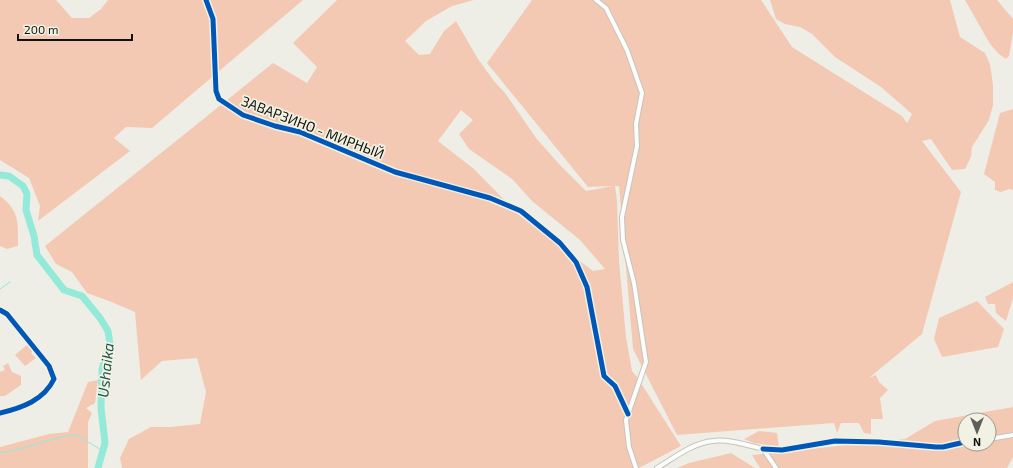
<svg xmlns="http://www.w3.org/2000/svg" width="1013" height="468" font-family="'Exo 2',sans-serif">
	<rect width="100%" height="100%" fill="#eeeee6"/>
	<g fill="#f4c9b4" fill-rule="evenodd">
		<polygon points="0,0 56,0 72,18 89,18 101,9 108,0 303,0 152,128 126,127 114,138 130,151 38,221 40,206 29,178 0,160"/>
		<path d="M 337,0 L 474,0 L 452,6 L 426,21 L 405,41 L 419,55 L 430,54 L 444,31 L 456,21 L 478,59 L 494,81 L 505,93 L 536,138 L 560,165 L 586,191 L 613,186 L 588,187 L 487,63 L 532,0 L 761,0 L 792,47 L 902,116 L 907,123 L 912,114 L 881,87 L 835,57 L 812,34 L 800,27 L 785,24 L 776,19 L 770,0 L 950,0 L 960,37 L 985,53 L 990,64 L 993,85 L 993,105 L 989,120 L 972,147 L 971,157 L 965,169 L 952,170 L 931,139 L 922,141 L 961,192 L 922,334 L 869,378 L 876,375 L 879,382 L 888,390 L 880,398 L 883,419 L 871,419 L 871,434 L 864,433 L 859,423 L 841,423 L 837,433 L 834,423 L 677,435 L 633,349 L 619,186 L 615,186 L 617,200 L 619,261 L 626,337 L 632,371 L 637,377 L 681,446 L 639,468 L 122,468 L 120,458 L 129,439 L 151,427 L 170,427 L 200,424 L 206,392 L 197,358 L 162,361 L 141,380 L 135,312 L 109,301 L 87,293 L 72,272 L 56,264 L 45,246 L 273,63 L 307,83 L 317,67 L 293,43 ZM 461,110 L 473,120 L 459,134 L 469,149 L 512,179 L 533,202 L 580,240 L 605,269 L 593,271 L 519,215 L 474,169 L 438,141 Z"/>
		<polygon points="965,0 997,0 1013,19 1013,32 1009,56 1006,59 999,54 990,44"/>
		<polygon points="1013,106 1013,190 1009,189 1001,192 995,190 995,182 984,174 1000,113 1013,109"/>
		<path d="M 0,196 C 20,211 18,223 18,246 L 7,249 L 0,246 Z"/>
		<polygon points="1013,282 1013,298 1006,321 996,313 995,304 988,304 985,297"/>
		<polygon points="977,301 1004,329 998,347 942,357 934,339 939,318"/>
		<polygon points="28,344 33,351 31,353 36,358 25,366 15,355"/>
		<polygon points="8,363 12,372 21,376 21,385 5,396 0,396 0,372 5,370 3,366"/>
		<polygon points="98,380 95,403 86,408 92,413 88,422 88,468 0,468 0,447 49,434 68,432 88,382"/>
		<path d="M 1013,407 L 1013,457 L 1007,468 L 760,468 L 752,455 L 905,439 L 935,421 ZM 965,420 L 989,420 L 989,444 L 965,444 Z"/>
		<polygon points="759,431 777,433 779,447 754,443 744,439"/>
		<polygon points="731,453 755,468 677,468 689,463"/>
	</g>
	<g fill="none" stroke-linecap="round" stroke-linejoin="round">
		<g stroke="#94ead9" stroke-width="1">
			<polyline points="0,289 10,282"/>
			<path d="M 0,453 C 25,449 50,439 75,434 L 103,451"/>
		</g>
		<polyline stroke="#94ead9" stroke-width="7" points="0,175 9,176 23,186 27,194 26,210 34,236 37,255 64,290 82,296 100,318 108,331 110,344 102,369 101,408 105,443 98,468"/>
		<defs>
			<g id="street">
				<polyline points="206,0 213,19 216,91 219,99 243,115 275,126 300,132 395,172 490,198 521,211 560,243 576,262 587,287 604,376 615,386 628,414"/>
				<polyline points="596,0 606,8 627,50 642,93 636,124 637,146 622,217 623,240 634,283 646,362 626,420 629,447 636,468"/>
				<path d="M 0,310 L 7,314 L 49,366 L 54,379 C 44,400 22,408 0,413"/>
				<polyline points="989,439 1013,435"/>
				<polyline points="763,449 782,450 835,441 879,442 936,447 943,447 965,442"/>
				<path d="M 657,468 C 674,458 692,443 713,441 C 729,439 747,445 763,449 L 776,468"/>
			</g>
		</defs>
		<use href="#street" stroke="#c3c4bd" stroke-width="6"/>
		<use href="#street" stroke="#fcfcfb" stroke-width="4"/>
		<defs>
			<g id="cycleway">
				<polyline points="206,0 213,19 216,91 219,99 243,115 275,126 300,132 395,172 490,198 521,211 560,243 576,262 587,287 604,376 615,386 628,414"/>
				<path d="M 0,310 L 7,314 L 49,366 L 54,379 C 44,400 22,408 0,413"/>
				<polyline points="763,449 782,450 835,441 879,442 936,447 943,447 965,442"/>
			</g>
		</defs>
		<use href="#cycleway" stroke="#f1f2e3" stroke-width="8"/>
		<use href="#cycleway" stroke="#0057b8" stroke-width="5"/>
	</g>
	<g text-anchor="middle" dominant-baseline="central" stroke-width="3.5" stroke-linejoin="round" paint-order="stroke">
		<g font-size="14" fill="#12120d" stroke="#f1f2e3">
			<text transform="translate(313 127) rotate(21)">ЗАВАРЗИНО - МИРНЫЙ</text>
		</g>
		<g font-size="15" font-style="italic" fill="#1c5148" stroke="#f1f2e3">
			<text transform="translate(105 370) rotate(-84)">Ushaika</text>
		</g>
	</g>
	<g transform="translate(977 432) rotate(180)"><circle r="19" fill="#f1f2e3" stroke="#98988d"/>
	<path d="M0-3L7 15L0 10L-7 15Z" fill="#5f5f59"/>
	<text y="-6" font-size="11" font-weight="bold" text-anchor="middle" fill="#12120d">N</text>
	</g>
	<path d="M18 34v6h114v-6" fill="none" stroke="#12120d" stroke-width="2"/>
	<text x="24" y="34" font-size="12" fill="#12120d" stroke="#f1f2e3" stroke-width="3" paint-order="stroke">200 m</text>
</svg>
